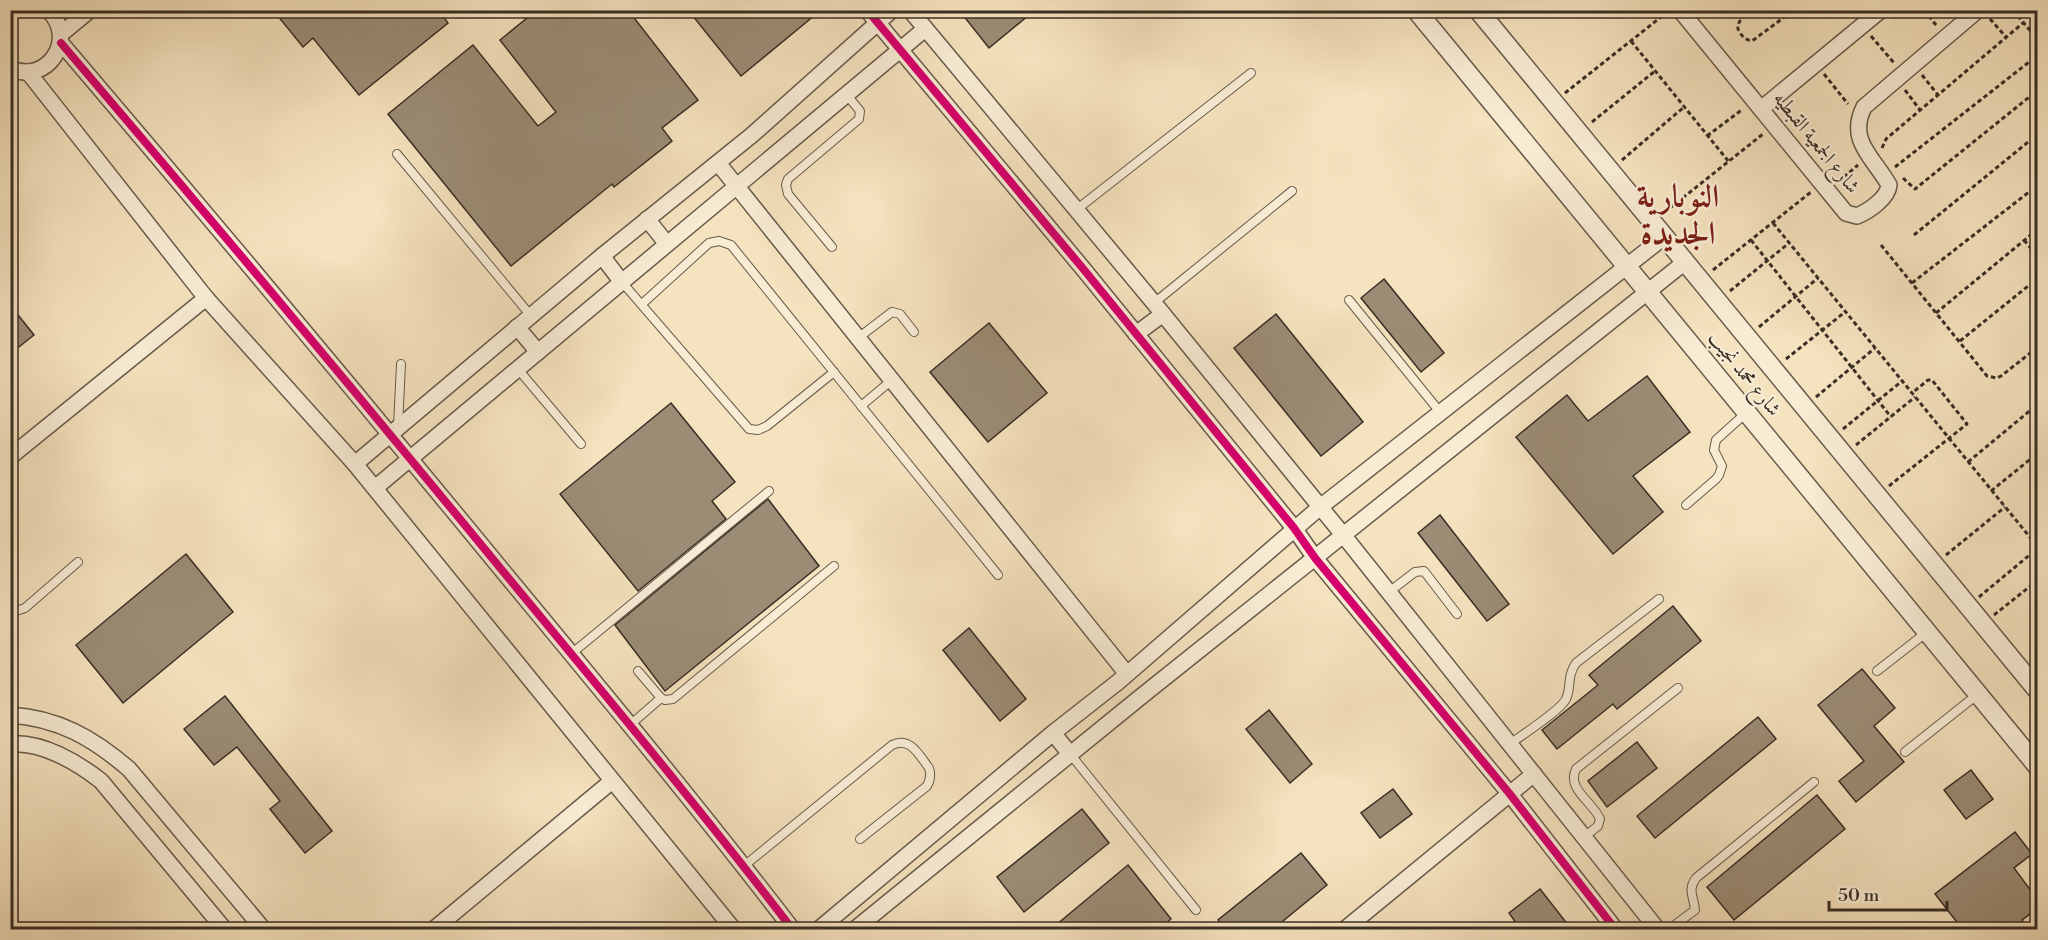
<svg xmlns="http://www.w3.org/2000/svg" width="2048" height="940" font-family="'Libre Bodoni',Amiri,serif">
	<rect width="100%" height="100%" fill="#f5e2be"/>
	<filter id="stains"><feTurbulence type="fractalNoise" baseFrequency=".00333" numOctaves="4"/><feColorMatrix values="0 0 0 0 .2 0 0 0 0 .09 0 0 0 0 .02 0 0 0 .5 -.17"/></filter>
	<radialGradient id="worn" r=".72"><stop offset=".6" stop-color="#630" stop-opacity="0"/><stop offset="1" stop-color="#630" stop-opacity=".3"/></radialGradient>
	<g fill="#9b8c75" stroke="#392e25" stroke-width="1.5">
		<polygon points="273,10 439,10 448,23 359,95 313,38 303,47"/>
		<polygon points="537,10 628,10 698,100 662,128 672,141 614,187 612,184 511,266 388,114 473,45 538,126 556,112 500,40"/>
		<polygon points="688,10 821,10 741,76"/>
		<polygon points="959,10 1035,10 989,48"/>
		<polygon points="1384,279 1444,353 1421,372 1361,298"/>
		<polygon points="10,305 34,335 10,354"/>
		<polygon points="1276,314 1363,422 1321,456 1234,348"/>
		<polygon points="989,323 1047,393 988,442 930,372"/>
		<polygon points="1647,376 1690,432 1633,476 1663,512 1613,554 1516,437 1567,395 1588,421"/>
		<polygon points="671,403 735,482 712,501 726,519 638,591 560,494"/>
		<polygon points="768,499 819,566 665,691 615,625"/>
		<polygon points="1440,515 1509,604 1487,621 1418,533"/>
		<polygon points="186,554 233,612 123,703 76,645"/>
		<polygon points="1673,606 1701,641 1617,709 1613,704 1557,749 1542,730 1598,685 1589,675"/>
		<polygon points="969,628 1026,699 1000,721 943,650"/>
		<polygon points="1862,669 1895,708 1874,726 1904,762 1856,802 1839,781 1864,761 1818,705"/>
		<polygon points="225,696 332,831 305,853 270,809 280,801 237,747 214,765 184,729"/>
		<polygon points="1269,710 1312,764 1290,783 1246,729"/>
		<polygon points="1758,717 1776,739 1655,838 1637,816"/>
		<polygon points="1637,742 1657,768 1607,807 1588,781"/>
		<polygon points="1971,770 1993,799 1966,819 1944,790"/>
		<polygon points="1393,789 1412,814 1380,838 1361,813"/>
		<polygon points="1817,795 1845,829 1734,920 1707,887"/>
		<polygon points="1082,809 1109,843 1024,912 997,877"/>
		<polygon points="2015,832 2032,854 2014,868 2037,899 2037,909 2022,920 2030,930 1963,930 1935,894"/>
		<polygon points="1301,853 1327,885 1272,930 1225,930 1218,920"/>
		<polygon points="1128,865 1171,919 1158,930 1050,930"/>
		<polygon points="1540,889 1572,930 1521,930 1509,913"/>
	</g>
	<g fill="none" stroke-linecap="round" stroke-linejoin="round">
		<defs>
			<g id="service">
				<polyline points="397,154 531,316"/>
				<polyline points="1076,210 1251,73"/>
				<polyline points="832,247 788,194 786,185 788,179 859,119 860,111 846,94"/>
				<polyline points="621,281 749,429 758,430 767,426 834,372"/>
				<polyline points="1349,300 1440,412"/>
				<polyline points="1154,303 1292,191"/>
				<polyline points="642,304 709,243 719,241 731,245 998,575"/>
				<polyline points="858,338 892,312 900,314 914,332"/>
				<polyline points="517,368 581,444"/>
				<polyline points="861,406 892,380"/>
				<polyline points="398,426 401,364"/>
				<polyline points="1686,505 1716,479 1719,475 1722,466 1714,450 1716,440 1746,413"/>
				<polyline points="1389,592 1415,572 1424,571 1457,614"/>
				<polyline points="10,613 25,608 78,562"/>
				<polyline points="571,654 769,491"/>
				<polyline points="638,671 661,698 665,700 673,699 834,566"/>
				<polyline points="1877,671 1927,632"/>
				<polyline points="630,725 661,698"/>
				<path d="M 1510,744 C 1522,735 1561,710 1566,699 C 1572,686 1566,678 1576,663 L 1659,599"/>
				<polyline points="1905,752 1978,694"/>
				<polyline points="1071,755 1196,910"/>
				<path d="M 1584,837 L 1598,826 L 1600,819 C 1593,802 1566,789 1576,769 L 1678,688"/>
				<path d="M 744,866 L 892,745 C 910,736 919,755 929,768 C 931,774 931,779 927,786 L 860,839"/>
				<path d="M 1668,930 L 1695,910 C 1694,897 1687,890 1696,878 L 1814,782"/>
			</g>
			<g id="minor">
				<polyline points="867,10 1085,271 1294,528 1315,558 1509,793 1616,930"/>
				<polyline points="910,10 1154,303 1344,536 1658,930"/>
				<path d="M 1680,10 L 1846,213 L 1857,216 C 1869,211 1888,198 1889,185 C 1874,158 1847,141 1864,107 L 1978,10"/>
				<polyline points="61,34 90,10"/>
				<path d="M 61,43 C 211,219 359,396 506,575 C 603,692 700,809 793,930"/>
				<path d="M 10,68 C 46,86 79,39 48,10"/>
				<polyline points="28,72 206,298 355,464 734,930"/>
				<polyline points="1761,109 1881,10"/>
				<polyline points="718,163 1127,674"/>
				<polyline points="647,219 667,244"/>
				<polyline points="602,256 621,281"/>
				<polyline points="517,327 538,352"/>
				<polyline points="1136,334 1163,314"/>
				<polyline points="10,457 206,298"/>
				<polyline points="355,464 602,256 752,135 892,10"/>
				<polyline points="375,488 925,29"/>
				<path d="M 10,715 C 58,718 93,738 129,769 L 264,930"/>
				<polyline points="1053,733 1071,755"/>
				<path d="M 10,744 C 42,741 78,763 101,781 L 225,930"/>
				<polyline points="433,930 612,781"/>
				<polyline points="818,930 1053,733 1118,682 1319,508 1664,237"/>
				<polyline points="854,930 1143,695 1685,262"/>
				<polyline points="1344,930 1534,774"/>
			</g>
			<g id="tertiary">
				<polyline points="1416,10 2038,767"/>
				<polyline points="1478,10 2038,691"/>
			</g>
		</defs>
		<use href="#service" stroke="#685b4b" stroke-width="10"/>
		<use href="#minor" stroke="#685b4b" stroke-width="18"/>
		<use href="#tertiary" stroke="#685b4b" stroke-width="21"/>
		<g stroke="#392e25" stroke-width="3" stroke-dasharray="4.5 3" stroke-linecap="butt">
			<path d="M 1752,10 C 1744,17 1733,23 1740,33 C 1744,38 1746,40 1752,41 L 1794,10"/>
			<polyline points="1924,10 1936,25"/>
			<polyline points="2013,10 2038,40"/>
			<polyline points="1894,18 1903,10"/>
			<polyline points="1990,19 2006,37"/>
			<polyline points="1871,36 1894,63"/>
			<polyline points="1631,41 1729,162"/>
			<polyline points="1824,74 1848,104"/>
			<polyline points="1922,75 1938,95"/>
			<polyline points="1905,90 1920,110"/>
			<polyline points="1565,93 1666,13"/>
			<polyline points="1592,122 1655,71"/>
			<polyline points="1707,136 1743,109"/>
			<polyline points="1882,148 1886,139 2023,23"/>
			<polyline points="1622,160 1684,107"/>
			<polyline points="1895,167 2038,55"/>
			<polyline points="1903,178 1915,189 2038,90"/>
			<polyline points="1838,182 1858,165"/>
			<polyline points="1665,212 1763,134"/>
			<polyline points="1773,223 2038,547"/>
			<polyline points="1914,235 2038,134"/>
			<polyline points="1751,240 1891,417"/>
			<polyline points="2024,240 2038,257"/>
			<polyline points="1881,245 1987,376 1997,378 2001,376 2038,347"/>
			<polyline points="1713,270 1811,192"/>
			<polyline points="1912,283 2038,185"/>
			<polyline points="1730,291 1789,243"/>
			<polyline points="1936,313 2038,229"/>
			<polyline points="1759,327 1818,278"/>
			<polyline points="1960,341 2038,278"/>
			<polyline points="1786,359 1845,312"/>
			<polyline points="1816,397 1875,348"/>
			<polyline points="1843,429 1902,381"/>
			<polyline points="1856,445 1915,397"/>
			<polyline points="1968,462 2038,404"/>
			<polyline points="1889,486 1967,424 1932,380 1928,380 1912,393"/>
			<polyline points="1991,491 2038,453"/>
			<polyline points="1946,555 2005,507"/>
			<polyline points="1979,597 2038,548"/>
			<polyline points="1994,615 2038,580"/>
		</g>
		<use href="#service" stroke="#f8ecd5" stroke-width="8"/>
		<use href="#minor" stroke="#f8ecd5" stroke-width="15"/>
		<use href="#tertiary" stroke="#f8ecd5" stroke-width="18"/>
		<defs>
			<g id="cycleway">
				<polyline points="867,10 1085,271 1294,528 1315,558 1509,793 1616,930"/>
				<path d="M 61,43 C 211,219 359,396 506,575 C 603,692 700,809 793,930"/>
			</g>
		</defs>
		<use href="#cycleway" stroke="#f8ecd5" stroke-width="11"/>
		<use href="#cycleway" stroke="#d6006c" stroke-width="8"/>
	</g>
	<g text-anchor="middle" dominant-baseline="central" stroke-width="4.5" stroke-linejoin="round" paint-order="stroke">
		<g font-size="20" fill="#392e25" stroke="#f8ecd5">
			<text transform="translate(1816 143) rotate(51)">شارع الجمعية القبطيه</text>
			<text transform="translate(1744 374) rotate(51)">شارع محمد نجيب</text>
		</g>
		<g font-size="32" font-weight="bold" fill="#7a1f14" stroke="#f8ecd5">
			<text x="1678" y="197">النوبارية<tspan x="1678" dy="37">الجديدة</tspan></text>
		</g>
	</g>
	<rect width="2048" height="940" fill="none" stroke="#f5e2be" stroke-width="36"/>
	<rect x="12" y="12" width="2024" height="916" fill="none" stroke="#392e25" stroke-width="3"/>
	<rect x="18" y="18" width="2012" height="904" fill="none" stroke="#392e25" stroke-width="1.5"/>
	<path d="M1829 901v9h118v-9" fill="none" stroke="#392e25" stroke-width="3"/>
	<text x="1838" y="901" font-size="18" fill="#392e25" stroke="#f8ecd5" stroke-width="4.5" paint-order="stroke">50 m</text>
	<rect width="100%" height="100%" filter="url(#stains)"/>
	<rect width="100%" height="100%" fill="url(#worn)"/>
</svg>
